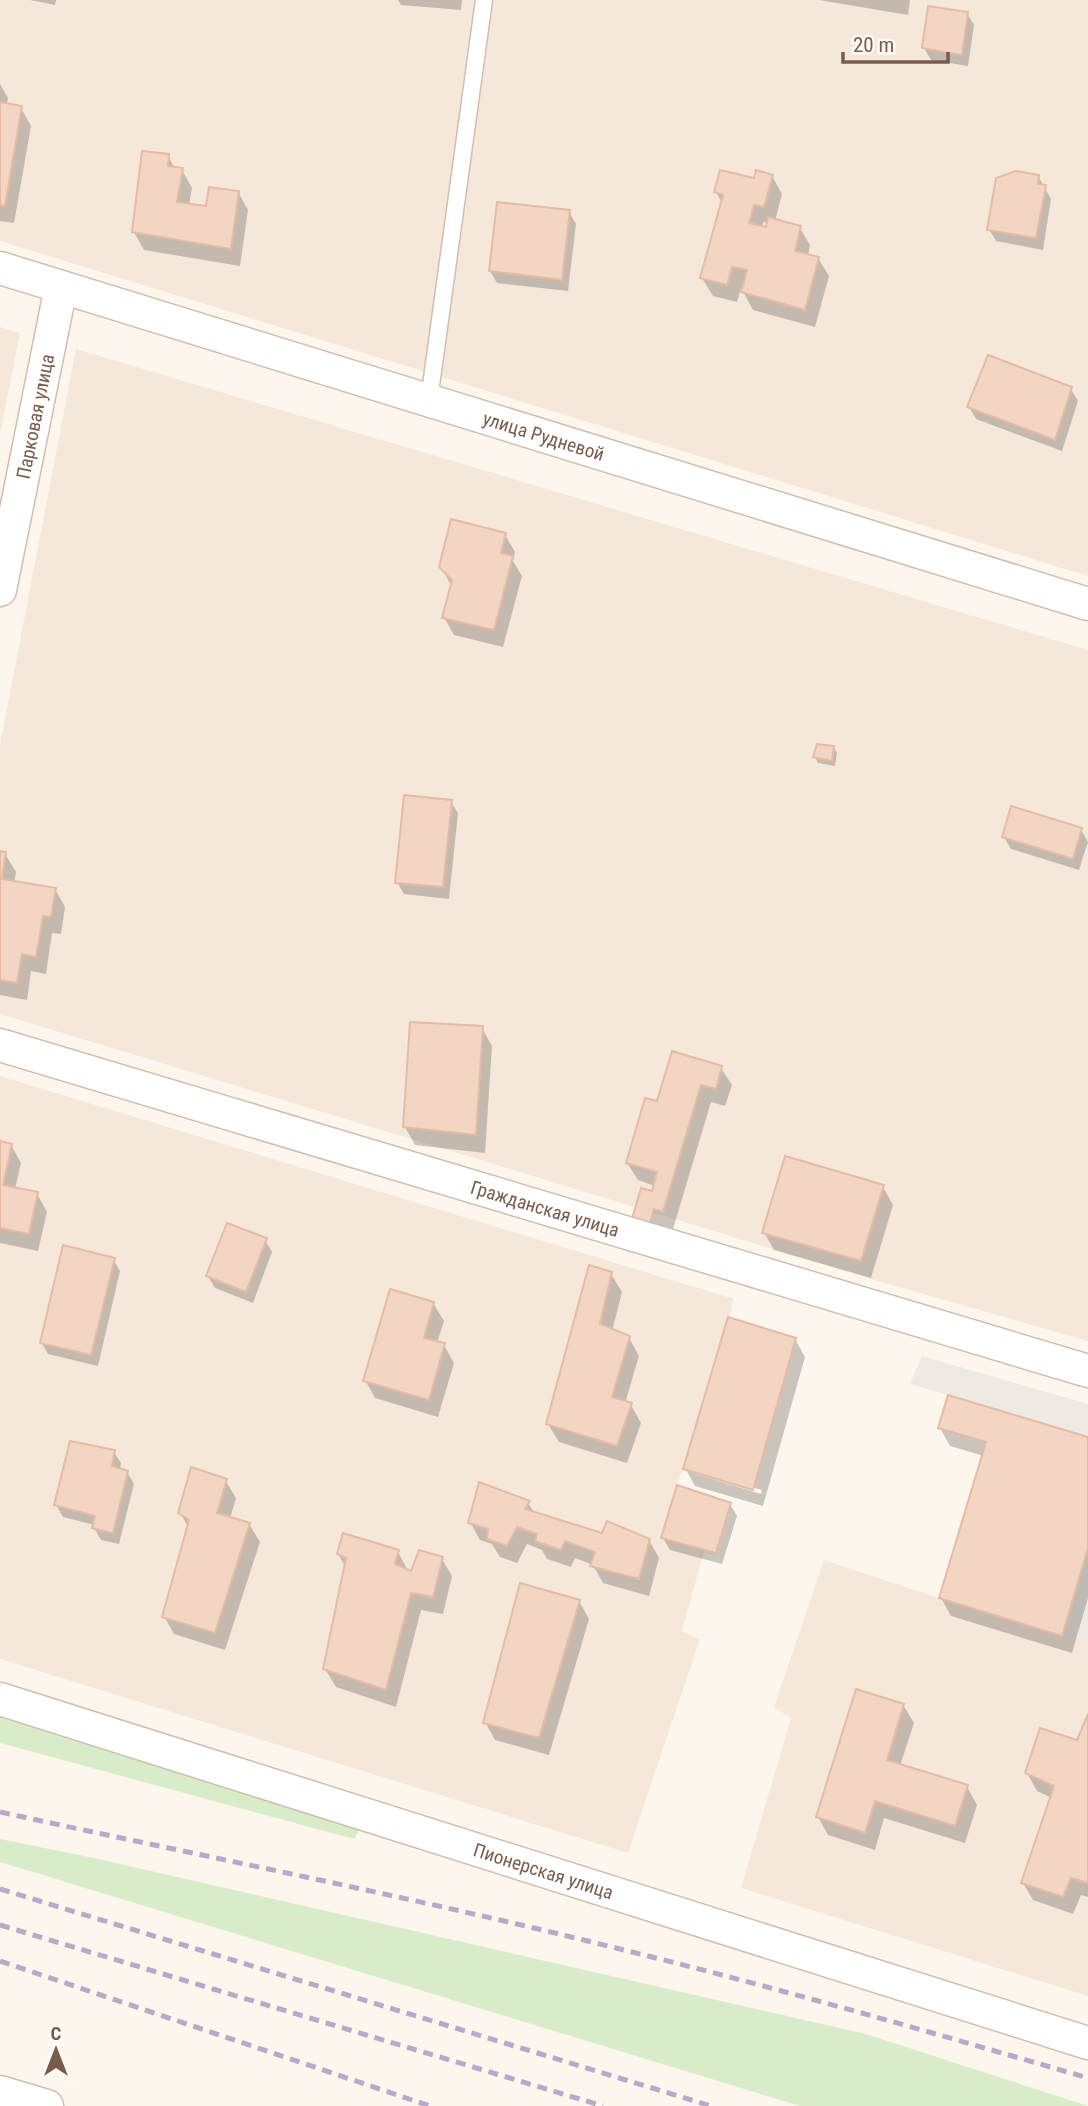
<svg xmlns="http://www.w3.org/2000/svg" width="1088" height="2106" font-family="'Roboto Condensed',sans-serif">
	<rect width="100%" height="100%" fill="#fdf6ec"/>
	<g fill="#f5e8da">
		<polygon points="0,0 1088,0 1088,576 0,241"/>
		<polygon points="0,327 20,333 0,434"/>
		<polygon points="76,349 1088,650 1088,1341 868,1278 0,1014 0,745"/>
		<polygon points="0,1076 734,1299 729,1317 796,1338 753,1490 683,1469 677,1484 731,1503 715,1555 704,1552 682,1631 700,1639 628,1853 0,1659"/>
		<polygon points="824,1560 939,1598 1088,1644 1088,1996 741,1888 791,1718 774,1707"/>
	</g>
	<polygon fill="#efe9e4" points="922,1356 1088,1404 1088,1644 939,1598 986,1443 938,1428 948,1395 910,1384"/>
	<g fill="#d8ecc9">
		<polygon points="0,1715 362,1826 354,1839 0,1743"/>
		<polygon points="0,1839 94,1858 866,2034 1088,2106 800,2106 0,1862"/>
	</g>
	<g fill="#0003" fill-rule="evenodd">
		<polygon points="30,0 56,0 55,5"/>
		<polygon points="398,0 462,0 461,10 401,5"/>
		<polygon points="819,0 910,0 908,15"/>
		<polygon points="967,13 974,25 968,66 931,60 924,48"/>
		<polygon points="0,84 8,98 7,105 21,108 31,126 14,223 0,221"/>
		<polygon points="168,156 175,169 182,170 192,188 189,205 208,208 238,192 248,210 240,266 144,250 134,232"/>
		<path d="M 772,176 L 782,194 L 775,221 L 800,228 L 810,245 L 808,256 L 818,258 L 829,276 L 815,327 L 753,310 L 741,288 L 737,302 L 713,296 L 702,278 L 722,203 L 716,192 ZM 763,222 L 769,223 L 767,229 L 762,228 Z"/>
		<polygon points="1038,176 1051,199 1043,250 996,241 989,229"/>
		<polygon points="569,212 576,224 568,291 497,283 490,271"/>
		<polygon points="1071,389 1078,401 1062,451 976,419 969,407"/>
		<polygon points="505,535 515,552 513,561 522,576 503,647 454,635 444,617 451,585 441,567"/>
		<polygon points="833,747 837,753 835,766 818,763 815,757"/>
		<polygon points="451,802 458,813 449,899 404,894 397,882"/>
		<polygon points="1081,830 1088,842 1079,870 1011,849 1004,837"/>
		<polygon points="0,853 5,854 16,872 14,883 55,889 65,907 61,934 52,933 46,974 31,971 27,1000 0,995"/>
		<polygon points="482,1028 492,1046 485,1153 415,1145 405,1127"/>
		<polygon points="721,1068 732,1085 725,1106 711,1102 673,1229 664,1226 659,1244 643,1240 655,1186 638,1180 627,1163 658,1103"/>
		<polygon points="0,1143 11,1145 21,1163 15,1189 37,1194 47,1212 38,1251 0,1243"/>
		<polygon points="883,1187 893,1205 871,1278 774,1250 764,1232"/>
		<polygon points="265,1240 272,1252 253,1303 215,1288 208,1276"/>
		<polygon points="113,1259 120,1271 98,1366 48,1354 41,1342"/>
		<polygon points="611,1274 622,1292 612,1331 629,1338 639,1356 625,1403 631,1405 641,1423 627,1463 559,1442 548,1424"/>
		<polygon points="433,1303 444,1321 437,1343 444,1345 454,1363 438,1417 375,1398 365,1380"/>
		<path d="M 795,1339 L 805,1357 L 763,1506 L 695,1486 L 685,1468 ZM 696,1471 L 762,1490 L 761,1494 L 696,1474 Z"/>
		<polygon points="940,1428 1088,1439 1088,1598 1072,1653 951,1616 941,1598 984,1456 950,1446"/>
		<polygon points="114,1452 121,1463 120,1470 127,1472 134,1484 119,1544 101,1540 94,1528 95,1525 63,1517 56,1505"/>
		<polygon points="225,1480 236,1498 230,1519 249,1524 260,1542 225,1650 174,1634 164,1616 189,1528 180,1513"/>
		<polygon points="528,1503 535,1514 603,1535 649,1540 659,1558 649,1596 603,1583 593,1565 575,1558 571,1567 547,1559 542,1550 527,1544 517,1563 500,1557 492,1544 480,1540 470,1522"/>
		<polygon points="730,1504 737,1516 722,1564 670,1550 663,1538"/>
		<polygon points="398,1552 408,1571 412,1573 442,1559 452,1576 443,1614 421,1610 396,1707 336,1687 325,1669 346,1568 338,1554"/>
		<polygon points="579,1601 589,1619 549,1755 495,1740 485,1722"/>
		<polygon points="903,1705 914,1723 900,1766 967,1787 977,1805 965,1843 884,1818 875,1850 828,1835 818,1817"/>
		<polygon points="1088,1718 1088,1897 1081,1895 1073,1914 1033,1900 1023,1883 1052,1798 1037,1791 1027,1773 1078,1742"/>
	</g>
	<g fill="#f3d5c3" stroke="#e6bba3" stroke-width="2">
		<polygon points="928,6 968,12 962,55 922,48"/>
		<polygon points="0,102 22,106 5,206 0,205"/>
		<polygon points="142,151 169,154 168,166 183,168 177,202 206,206 209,187 239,191 231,249 132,232"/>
		<polygon points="720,170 754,178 756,170 773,175 764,207 754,205 749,223 766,227 768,217 801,226 795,251 819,257 805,310 741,292 747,270 732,267 727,285 700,278 723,195 714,192"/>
		<polygon points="1016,171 1039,175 1038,184 1046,185 1036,238 987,230 996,178"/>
		<polygon points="497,202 570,210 562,280 489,271"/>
		<polygon points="988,355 1072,387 1055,440 967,407"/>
		<polygon points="451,519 506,533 501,553 513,556 494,630 442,618 452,580 439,567"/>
		<polygon points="817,744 834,746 832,761 813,757"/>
		<polygon points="404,795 452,800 443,887 395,883"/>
		<polygon points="1011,806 1082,828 1073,859 1002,837"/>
		<polygon points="0,851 6,852 2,879 56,888 51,917 43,916 36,957 22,954 17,983 0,980"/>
		<polygon points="410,1022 483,1026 476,1135 403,1127"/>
		<polygon points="672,1051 722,1066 716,1089 701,1085 663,1212 654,1209 649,1227 631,1222 641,1188 652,1191 657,1172 626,1163 645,1098 657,1101"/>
		<polygon points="0,1141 12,1144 3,1185 38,1192 29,1234 0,1228"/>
		<polygon points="785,1156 884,1185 861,1261 762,1233"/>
		<polygon points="227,1223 267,1238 246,1292 206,1276"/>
		<polygon points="63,1245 115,1258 91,1355 40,1343"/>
		<polygon points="589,1265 612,1272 600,1324 630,1336 612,1397 632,1403 617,1446 546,1424"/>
		<polygon points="390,1289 434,1302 424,1338 445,1343 429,1400 363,1381"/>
		<polygon points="728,1317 796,1338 753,1490 683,1469"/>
		<polygon points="948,1395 1088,1437 1088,1548 1062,1636 939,1598 986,1442 938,1428"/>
		<polygon points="70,1441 115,1450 112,1466 128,1471 113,1533 92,1528 95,1516 54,1505"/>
		<polygon points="191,1467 227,1479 217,1513 250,1523 215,1633 162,1617 189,1520 178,1513"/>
		<polygon points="479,1482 530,1501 525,1509 602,1533 607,1521 650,1539 639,1579 590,1566 595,1552 565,1541 561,1550 535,1541 537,1534 517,1527 507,1546 487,1539 488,1529 468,1523"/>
		<polygon points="677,1485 731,1503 716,1553 661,1538"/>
		<polygon points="343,1533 399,1550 395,1564 411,1571 419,1550 443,1557 433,1597 411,1593 386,1690 323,1669 346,1558 337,1554"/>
		<polygon points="520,1583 580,1600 539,1738 483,1723"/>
		<polygon points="856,1689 904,1704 887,1760 968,1785 955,1826 875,1801 865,1833 816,1817"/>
		<polygon points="1088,1714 1088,1883 1071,1878 1063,1897 1021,1883 1054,1786 1025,1773 1040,1728 1077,1740"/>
	</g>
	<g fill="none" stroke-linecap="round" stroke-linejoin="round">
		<defs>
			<polyline id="lane" points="429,400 484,0"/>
			<g id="street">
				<path id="s1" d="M 0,268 L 1088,604"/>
				<path id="s2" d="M 0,590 L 61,287"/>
				<path id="s3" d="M 0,1045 L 1088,1371"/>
				<path id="s4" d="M 0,1699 L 1088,2043"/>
				<polyline points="0,2092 47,2106"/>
			</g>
		</defs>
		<use href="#lane" stroke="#d1beb0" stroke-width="19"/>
		<use href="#street" stroke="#d1beb0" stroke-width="35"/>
		<use href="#lane" stroke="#fff" stroke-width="16"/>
		<use href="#street" stroke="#fff" stroke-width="32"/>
		<g stroke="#b9a8c9" stroke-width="5" stroke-dasharray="10 7" stroke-linecap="butt">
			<path d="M 0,1812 C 211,1858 423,1899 632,1952 C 785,1990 937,2034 1088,2078"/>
			<polyline points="0,1889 711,2106"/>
			<polyline points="0,1925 603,2106"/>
			<polyline points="0,1961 430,2106"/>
		</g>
	</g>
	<g text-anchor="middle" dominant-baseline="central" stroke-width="5" stroke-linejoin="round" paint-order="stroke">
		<g font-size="19" fill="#7a5c4d" stroke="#fffaf3">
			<text stroke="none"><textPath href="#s2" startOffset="177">Парковая улица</textPath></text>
			<text stroke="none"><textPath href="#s1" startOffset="569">улица Рудневой</textPath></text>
			<text stroke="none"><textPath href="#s3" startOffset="569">Гражданская улица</textPath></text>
			<text stroke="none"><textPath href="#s4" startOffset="570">Пионерская улица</textPath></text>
		</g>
	</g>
	<g transform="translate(56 2050)" stroke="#fffaf3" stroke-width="5" paint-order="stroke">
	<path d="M0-5L12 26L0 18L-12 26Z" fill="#7a5c4d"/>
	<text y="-10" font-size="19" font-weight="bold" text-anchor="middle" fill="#7a5c4d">С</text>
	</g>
	<path d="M843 52v10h105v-10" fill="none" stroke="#7a5c4d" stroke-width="3.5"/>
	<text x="853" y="52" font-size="21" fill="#7a5c4d" stroke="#fffaf3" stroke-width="5" paint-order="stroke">20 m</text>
</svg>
